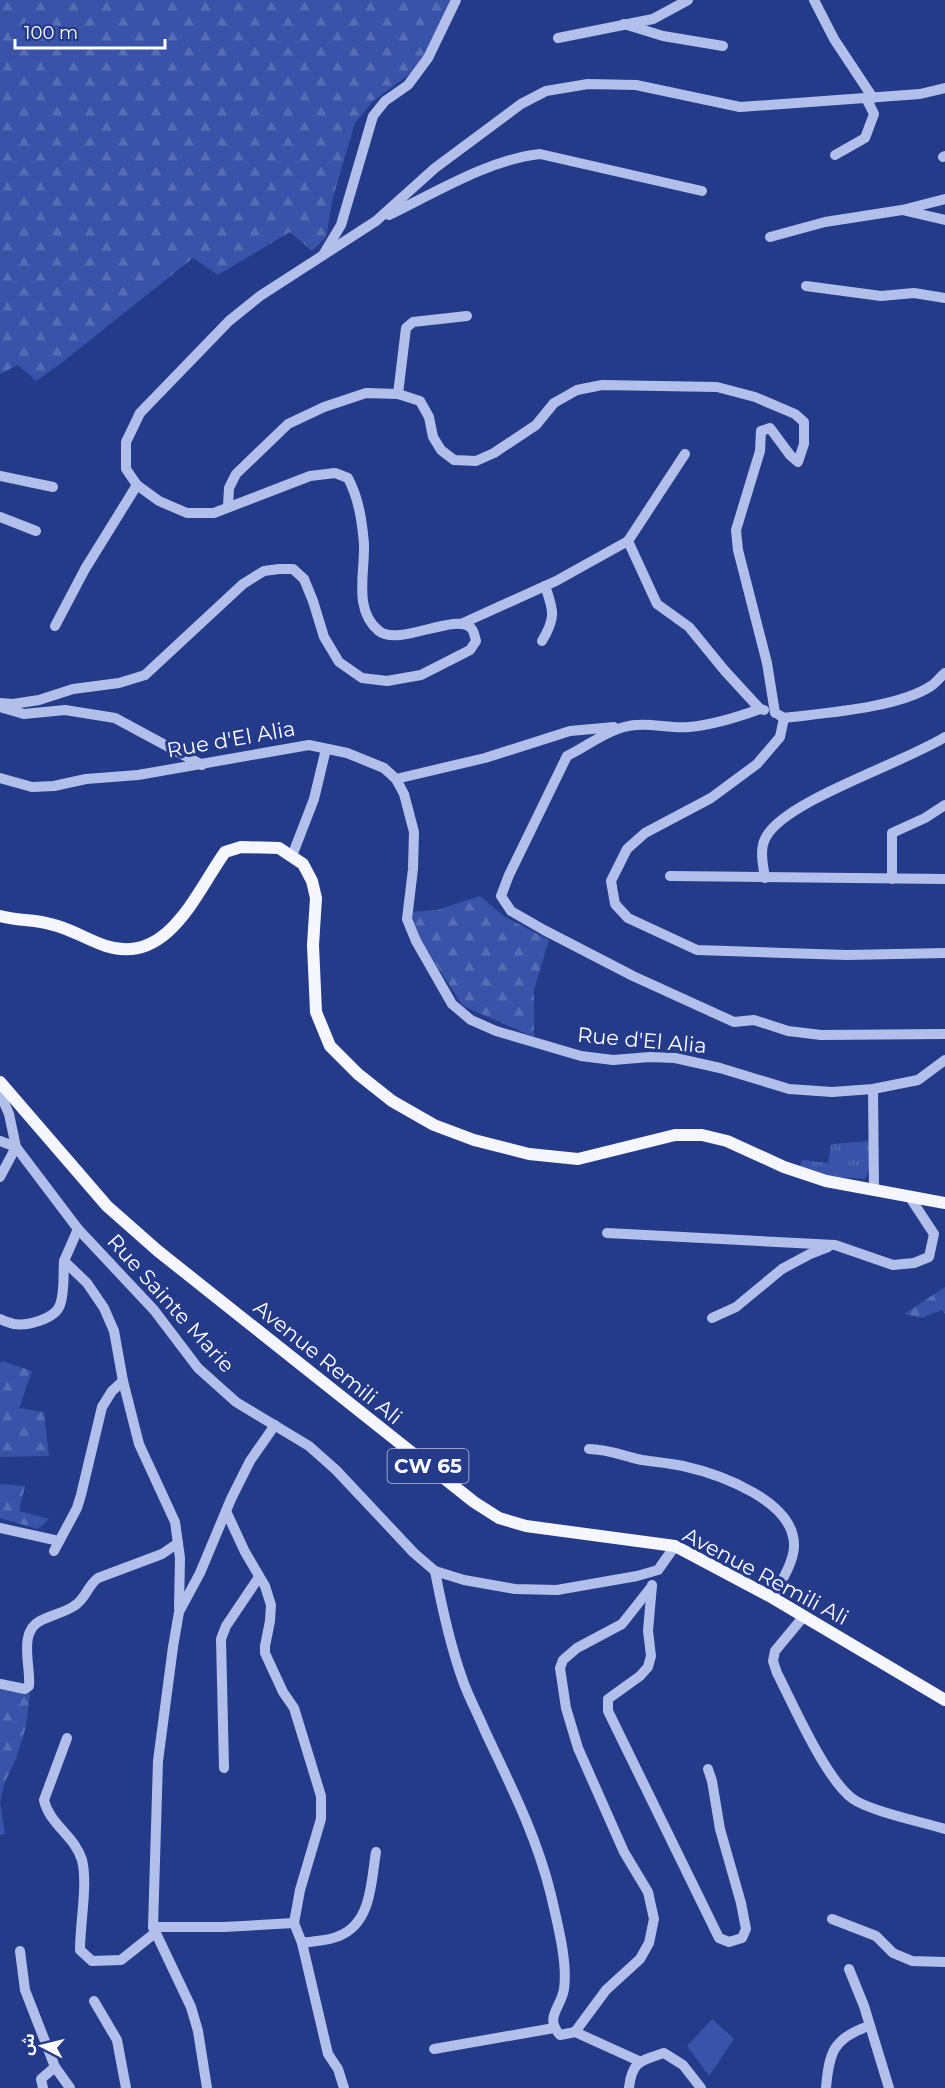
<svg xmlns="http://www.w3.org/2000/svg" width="945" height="2088" font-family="Montserrat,'Noto Sans Arabic',sans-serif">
	<defs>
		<pattern id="grass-tufts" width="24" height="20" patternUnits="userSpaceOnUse" patternTransform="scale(1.5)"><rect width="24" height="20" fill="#3853a7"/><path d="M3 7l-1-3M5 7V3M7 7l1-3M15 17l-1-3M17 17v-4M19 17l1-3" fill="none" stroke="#566db4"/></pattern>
		<pattern id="forest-firs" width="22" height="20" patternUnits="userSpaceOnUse" patternTransform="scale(1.5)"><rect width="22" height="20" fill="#3853a7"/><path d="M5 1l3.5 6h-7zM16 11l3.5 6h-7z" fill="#566db4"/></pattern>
	</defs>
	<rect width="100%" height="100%" fill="#243b8a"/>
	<polygon fill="url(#grass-tufts)" points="869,1141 869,1170 865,1179 827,1176 799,1168 802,1160 828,1163 831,1144"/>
	<g fill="url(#forest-firs)">
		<polygon points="0,0 451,0 424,63 372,102 355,123 333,197 326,237 312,251 290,232 218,275 193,258 59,365 36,381 18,365 0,374"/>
		<polygon points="480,896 504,916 549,940 534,990 534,1037 463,1006 420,940 411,912 437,910"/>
		<polygon points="945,1287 945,1314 942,1310 922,1318 904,1314"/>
		<polygon points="2,1361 32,1371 19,1408 44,1412 49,1456 0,1457 0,1364"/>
		<polygon points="0,1484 25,1486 19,1511 49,1519 38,1529 0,1518"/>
		<polygon points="0,1690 30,1694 26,1727 16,1759 4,1784 0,1802 5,1834 0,1835"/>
	</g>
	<polygon fill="#3853a7" points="712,2019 734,2039 709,2076 687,2046"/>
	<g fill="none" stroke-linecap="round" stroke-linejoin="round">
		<g stroke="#b1bfea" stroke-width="10">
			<polyline points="814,0 834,39 873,98"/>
			<polyline points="624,24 663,36 723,46"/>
			<polyline points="558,38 653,19 688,0"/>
			<polyline points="835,155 865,138 874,114 866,98"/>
			<polyline points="943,157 945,156"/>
			<polyline points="945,199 902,210 945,220"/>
			<path d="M 389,215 C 435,193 490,159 540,154 L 702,191"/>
			<polyline points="770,237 825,222 902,210"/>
			<polyline points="323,255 341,225 373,116 385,101 408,85 428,58 456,0"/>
			<polyline points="806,286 881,296 914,293 945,298"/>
			<polyline points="398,394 406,328 413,322 467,316"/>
			<polyline points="0,476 53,487"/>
			<polyline points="228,506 229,488 236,474 288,424 324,407 366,393 398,394 420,401 429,417 433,437 441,450 454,460 476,461 494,453 536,425 554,403 577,390 602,385 717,387 755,397 795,414 804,422 804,444 798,462 790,455 770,428 761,431 760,451 736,530 738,550 767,663 775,713"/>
			<polyline points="0,517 36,531"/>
			<polyline points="628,541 685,454"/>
			<polyline points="461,624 556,581 628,541 657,604 689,627 725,671 760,709 764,710"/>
			<polyline points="55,626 85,569 137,485"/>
			<path d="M 542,641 C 556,618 554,611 545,586"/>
			<path d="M 0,703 L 13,704 L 39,700 L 73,689 L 119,683 L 145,675 L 243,584 L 264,571 L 279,569 L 293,569 L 304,579 L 313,601 L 324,637 L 339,662 L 362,678 L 387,681 L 421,675 L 470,650 L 476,641 C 475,637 474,631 471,628 C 456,612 399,647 379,631 C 353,610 365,573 364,544 C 362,521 359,499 348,478 L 335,473 L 310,476 L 214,513 L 187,513 L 159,501 L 137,485 L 126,469 L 126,442 L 140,413 L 229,321 L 260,296 L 376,221 L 435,168 L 521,104 L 546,91 L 588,84 L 636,85 L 740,107 L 920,94 L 945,88"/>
			<polyline points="3,708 24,714 65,710 115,718 202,765"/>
			<path d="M 760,709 C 738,717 713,725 689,727 C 668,729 645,721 624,727 C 604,732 586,747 567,756 L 509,875 L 501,896 L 511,911 L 544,930 L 633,976 L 734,1022 L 754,1020 L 788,1031 L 821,1035 L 945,1034"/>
			<path d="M 779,715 L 784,718 C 824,713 898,708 931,686 C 936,683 940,677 945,673"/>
			<polyline points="784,718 780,737 757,764 711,798 645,833 627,849 611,881 615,904 628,918 697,950 847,955 945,953"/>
			<polyline points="0,778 32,787 54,786 86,779 138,775 309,745 347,753 384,768 396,779 404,794 414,832 413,869 407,919 416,941 452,1004 471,1020 496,1031 581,1056 613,1060 650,1057 675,1058 720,1068 789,1089 832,1092 873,1089 918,1080 945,1060"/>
			<polyline points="396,779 485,758 570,731 614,727"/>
			<polyline points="292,856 314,799 326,749"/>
			<polyline points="670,876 945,879"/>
			<path d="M 765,878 C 763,864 759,849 766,837 C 786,800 904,763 945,737"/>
			<polyline points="892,879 892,833 925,818 945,805"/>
			<polyline points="873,1089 874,1188"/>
			<polyline points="0,1093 9,1114 16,1147 78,1229 154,1310 198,1368 236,1402 309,1446 336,1470 414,1553 435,1571 464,1580 515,1589 557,1590 637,1576 658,1570 675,1546"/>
			<polyline points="0,1141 16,1147 0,1177"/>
			<polyline points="78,1229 64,1261 87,1283 104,1308 114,1331 123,1381 139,1444 175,1522 180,1558 179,1608"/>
			<polyline points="607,1233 835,1245 893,1265 914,1263 929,1257 934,1234 909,1196"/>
			<polyline points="712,1318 736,1307 782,1269 810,1254 828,1247"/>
			<path d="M 0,1319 C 4,1321 9,1323 14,1324 C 28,1326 55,1319 60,1305 C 65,1292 63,1274 64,1261"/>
			<path d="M 589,1449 C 608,1449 623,1456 642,1460 C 656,1462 669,1463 683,1466 C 719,1474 796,1501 794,1547 C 793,1564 780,1583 773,1598"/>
			<polyline points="226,1511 245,1552 265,1586 271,1605 270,1621 265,1646 265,1653 283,1692 294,1708 321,1796 321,1819 300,1890 294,1923 302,1943 328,2054 338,2069 344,2088"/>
			<polyline points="0,1528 59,1541"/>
			<polyline points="54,1551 77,1508 81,1495 102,1407 112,1391 123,1381"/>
			<path d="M 435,1571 C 442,1608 450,1645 463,1681 C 469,1698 478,1714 485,1731 C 510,1784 537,1837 551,1895 C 557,1922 568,1962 564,1989 C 561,2008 544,2017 560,2035 L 575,2032 L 639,2061"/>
			<polyline points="652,1585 648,1631 651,1656 648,1667 640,1676 608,1699 608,1711 719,1938 729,1942 742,1938 746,1929 741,1903 720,1829 712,1781 708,1769"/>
			<path d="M 804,1616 L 775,1651 L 773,1661 L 777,1673 C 793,1704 826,1780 853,1799 C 870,1811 922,1822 945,1829"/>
			<path d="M 0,1684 L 25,1689 L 29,1686 C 31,1667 18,1632 40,1621 C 50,1615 64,1613 74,1606 C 85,1600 88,1585 98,1578 L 162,1554 L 178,1543"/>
			<path d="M 67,1738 L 44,1800 C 49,1824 75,1836 82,1860 C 88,1884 80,1923 80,1950 L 92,1961 L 121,1960 L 155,1933"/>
			<polyline points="224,1768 221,1639 226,1626 259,1577"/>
			<polyline points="832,1919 876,1936 893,1953 912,1961 945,1962"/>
			<polyline points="153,1927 224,1927 294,1923"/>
			<path d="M 302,1943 C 314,1941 328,1941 339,1936 C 372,1923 371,1881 376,1852"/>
			<polyline points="20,1951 25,1990 55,2067 70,2088"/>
			<polyline points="849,1969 864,2006 889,2088"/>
			<polyline points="94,2001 117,2040 126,2088"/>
			<polyline points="575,2032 606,1990 640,1959 649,1943 654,1919 648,1892 624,1852 578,1748 566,1708 560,1668 563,1660 577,1648 622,1624 652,1586"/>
			<polyline points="434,2049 554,2028"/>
			<polyline points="43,2088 41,2079 55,2067"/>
			<polyline points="207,2088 198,2031 191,2007 153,1927 158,1761 173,1647 179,1612 200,1573 231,1499 250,1461 275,1425"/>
			<path d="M 629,2088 C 632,2061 640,2061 664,2053 L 683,2065 L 701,2088"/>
			<path d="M 826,2088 C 829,2053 833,2038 869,2026"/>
		</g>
		<g stroke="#f5f6fe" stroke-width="12">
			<path d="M 0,916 C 16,921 34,919 50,924 C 70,928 87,940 106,946 C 168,966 197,891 225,852 L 241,847 L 279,848 L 303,864 L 312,881 L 316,898 L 313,945 L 316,1012 L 330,1046 L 358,1074 L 392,1101 L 434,1125 L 474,1140 L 529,1154 L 578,1159 L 675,1135 L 702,1135 L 727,1141 L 784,1167 L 826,1181 L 945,1203"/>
			<polyline points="0,1082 107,1206 158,1251 474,1502 499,1518 526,1526 675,1546 773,1598 945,1700"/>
		</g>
	</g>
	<g text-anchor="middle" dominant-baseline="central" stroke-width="6" stroke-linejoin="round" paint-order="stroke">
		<rect fill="#243b8a" stroke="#bdc4dc" stroke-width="1.5" x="387.5" y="1449" width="81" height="34" rx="4.5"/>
		<g font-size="20" font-weight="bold" fill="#fff">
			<text x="428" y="1466">CW 65</text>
		</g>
		<g font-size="21" fill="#fff" stroke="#243b8a">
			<text transform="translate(231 739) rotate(-10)">Rue d'El Alia</text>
			<text transform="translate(642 1040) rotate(5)">Rue d'El Alia</text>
			<text transform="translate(171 1303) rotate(48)">Rue Sainte Marie</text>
			<text transform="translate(328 1362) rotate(39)">Avenue Remili Ali</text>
			<text transform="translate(766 1576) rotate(28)">Avenue Remili Ali</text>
		</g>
	</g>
	<g transform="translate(42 2046) rotate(277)" stroke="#243b8a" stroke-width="4.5" paint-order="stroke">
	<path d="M0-4.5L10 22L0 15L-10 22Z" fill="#ffffff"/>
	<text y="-9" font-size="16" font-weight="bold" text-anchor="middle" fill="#ffffff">ش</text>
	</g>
	<path d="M15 39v9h150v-9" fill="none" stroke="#ffffff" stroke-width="3"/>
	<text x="24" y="39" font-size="18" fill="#ffffff" stroke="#243b8a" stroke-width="4.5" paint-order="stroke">100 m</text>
</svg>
